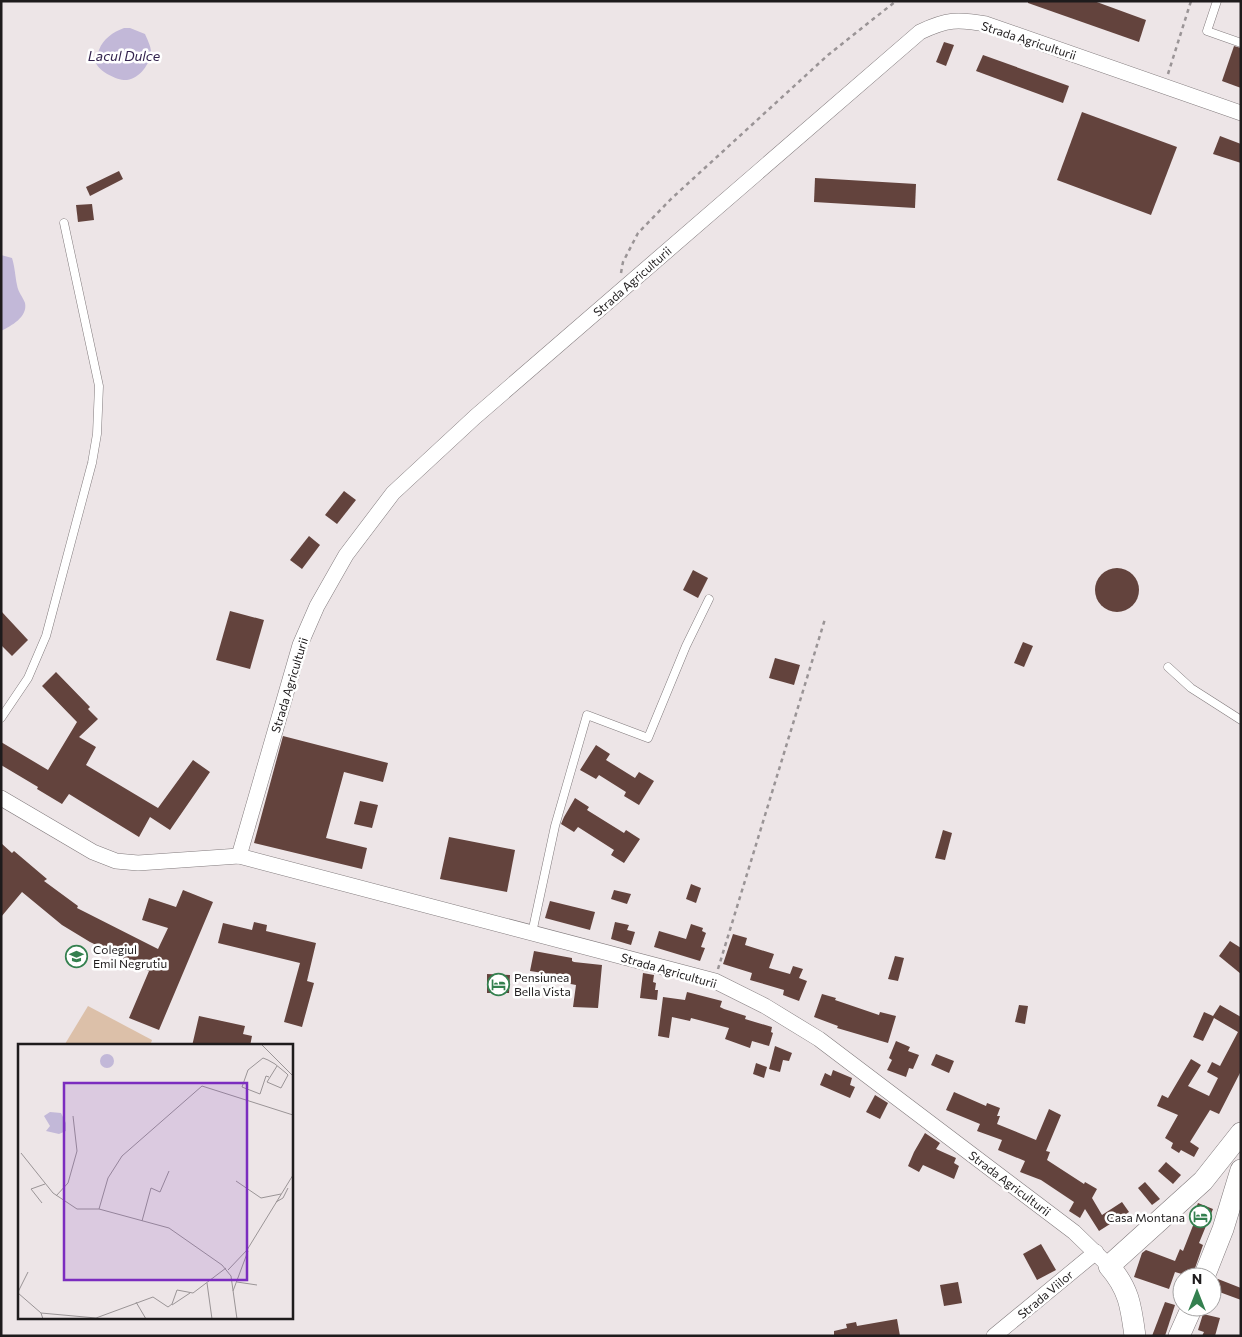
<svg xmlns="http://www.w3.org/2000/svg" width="1242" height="1337" font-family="Commissioner,sans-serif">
	<rect width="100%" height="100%" fill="#ede5e7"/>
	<polygon fill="#dcc0a9" points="88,1006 152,1040 150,1046 68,1046 65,1044"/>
	<g fill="#c2b8d8">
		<path d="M 124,28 L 130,28 L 145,34 C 147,39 151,46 151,52 C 150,64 140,78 127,80 C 118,81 101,72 97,65 C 94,60 97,55 99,50 C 103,39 113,32 124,28 Z"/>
		<path d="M 1,255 L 12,258 C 15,268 15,275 17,285 C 18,292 23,297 25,303 C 28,317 11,326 1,331 Z"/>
	</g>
	<g fill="#63433d">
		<polygon points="1028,1 1094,1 1146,20 1139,42 1028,3"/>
		<polygon points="944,42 954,45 946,66 936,62"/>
		<polygon points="1234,46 1241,48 1241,88 1222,81"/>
		<polygon points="983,55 1069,86 1063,103 976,71"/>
		<polygon points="1082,112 1177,147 1151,215 1057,180"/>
		<polygon points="1220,136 1241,144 1241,163 1213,154"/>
		<polygon points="119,171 123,179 90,196 86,187"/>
		<polygon points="815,178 916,184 915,208 814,202"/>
		<polygon points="92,204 94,220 78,222 76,205"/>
		<polygon points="344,491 356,500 337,524 325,515"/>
		<polygon points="309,536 320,545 302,569 290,560"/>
		<circle cx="1117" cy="590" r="22"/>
		<polygon points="693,570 708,578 698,598 683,590"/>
		<polygon points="1,611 28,640 12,656 1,645"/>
		<polygon points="230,611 264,620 250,669 216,660"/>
		<polygon points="1023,642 1033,646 1024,667 1014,663"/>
		<polygon points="775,658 800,665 794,685 769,678"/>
		<polygon points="56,672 90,707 88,709 98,719 79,737 96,747 86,765 158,808 193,760 210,772 170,830 150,817 139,837 69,794 62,804 37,789 38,787 1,765 1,742 48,770 77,722 42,686"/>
		<polygon points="283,736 388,763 383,782 344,772 326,838 367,848 362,869 254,843"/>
		<polygon points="596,745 610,754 606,760 635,778 639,772 654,781 639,805 624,796 626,792 599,775 596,779 580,770"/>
		<polygon points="575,798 589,807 587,810 624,833 626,830 640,839 624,863 611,855 614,850 578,827 574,832 561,824 564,817"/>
		<polygon points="360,801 378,805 372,828 354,824"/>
		<polygon points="943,830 952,833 945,860 935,858"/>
		<polygon points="449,837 515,850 507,892 440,879"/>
		<polygon points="1,843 12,853 14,851 47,879 44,881 78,906 77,908 158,949 168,928 142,920 149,898 176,907 183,890 213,902 159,1030 129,1018 149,971 90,942 62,925 22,892 1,917"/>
		<polygon points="691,884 701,888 696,903 686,899"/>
		<polygon points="614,890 631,894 627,904 611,899"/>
		<polygon points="550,901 595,912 590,930 545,918"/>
		<polygon points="254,922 267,925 266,931 316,943 307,981 314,983 302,1027 284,1022 300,963 218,943 223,923 252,930"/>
		<polygon points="615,922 629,925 627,930 635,932 631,945 611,939"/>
		<polygon points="691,924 703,928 702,931 706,933 701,947 705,948 700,961 654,947 659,931 686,939"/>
		<polygon points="733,934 747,938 745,945 774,954 769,968 790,974 793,966 803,969 799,978 807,981 799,1001 783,995 784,990 750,980 752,973 723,964"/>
		<polygon points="1230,941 1241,948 1241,974 1219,956"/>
		<polygon points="534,951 572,958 572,961 574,962 602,965 598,1008 573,1007 576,985 555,981 556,975 530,971"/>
		<polygon points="895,956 904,958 898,981 888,979"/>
		<polygon points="643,973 654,975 653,982 656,983 655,990 658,990 657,1000 640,998"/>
		<polygon points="487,974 510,975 509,993 487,993"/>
		<polygon points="687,992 722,1001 720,1007 724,1009 746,1016 745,1019 772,1027 771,1032 773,1033 769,1046 752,1041 750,1048 725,1039 729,1028 691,1018 690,1021 672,1017 669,1038 658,1036 663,997 685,1000"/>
		<polygon points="822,994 836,998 835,1000 879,1015 880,1012 896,1016 888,1043 837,1028 838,1026 814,1017"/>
		<polygon points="1019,1005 1028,1006 1025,1024 1015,1022"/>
		<polygon points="1220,1005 1241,1017 1241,1071 1219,1114 1210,1110 1190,1142 1199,1148 1194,1157 1181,1150 1179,1153 1171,1148 1173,1143 1165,1138 1178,1115 1157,1106 1162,1095 1168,1098 1191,1059 1201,1065 1188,1086 1209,1096 1218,1078 1207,1072 1212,1062 1220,1066 1238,1032 1214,1018 1203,1041 1193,1037 1204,1012 1213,1016"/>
		<polygon points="199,1016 245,1026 243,1034 252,1036 250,1046 192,1046"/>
		<polygon points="896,1041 910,1047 908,1051 919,1055 913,1069 909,1068 906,1077 887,1070 892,1060 889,1058"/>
		<polygon points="775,1046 792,1053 789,1061 783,1060 780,1072 769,1069"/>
		<polygon points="936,1054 954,1061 949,1073 931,1065"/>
		<polygon points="756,1063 767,1067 764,1078 753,1074"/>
		<polygon points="833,1070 852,1078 850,1085 855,1087 850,1098 820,1085 825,1073 831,1076"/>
		<polygon points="954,1092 986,1106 987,1103 1000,1108 997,1116 1000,1116 997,1124 1036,1140 1049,1109 1061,1115 1046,1151 1050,1152 1047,1160 1084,1184 1085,1182 1097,1189 1092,1198 1102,1215 1122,1202 1129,1212 1099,1231 1085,1209 1080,1218 1069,1211 1074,1202 1041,1180 1020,1172 1025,1161 998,1150 1002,1140 977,1131 980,1124 946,1110"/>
		<polygon points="875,1095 888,1103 880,1119 866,1112"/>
		<polygon points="925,1133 940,1143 936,1149 956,1158 954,1163 959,1166 954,1179 923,1165 919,1172 908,1166 914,1152"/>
		<polygon points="1166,1162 1181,1175 1173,1184 1158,1171"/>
		<polygon points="1145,1182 1160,1199 1152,1205 1138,1188"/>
		<polygon points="1198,1203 1213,1209 1199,1243 1203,1245 1192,1277 1175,1272 1169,1289 1134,1277 1142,1253 1146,1250 1175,1261 1180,1249 1183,1251 1194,1223 1190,1221"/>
		<polygon points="1041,1244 1056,1270 1037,1280 1023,1254"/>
		<polygon points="1218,1279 1241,1288 1241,1300 1214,1290"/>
		<polygon points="958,1282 962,1303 944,1306 940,1285"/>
		<polygon points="1165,1302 1175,1305 1165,1336 1152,1336"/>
		<polygon points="1203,1314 1220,1318 1215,1336 1202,1336 1204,1332 1198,1330"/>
		<polygon points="897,1319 900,1336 834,1336 834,1331 847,1328 846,1324 856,1322 857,1326"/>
	</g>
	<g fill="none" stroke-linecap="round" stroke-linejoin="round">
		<defs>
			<g id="lane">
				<polyline points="1217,1 1207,31 1241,43"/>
				<polyline points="1168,667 1191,688 1241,720"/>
				<polyline points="1,718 28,678 46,636 92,463 97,434 99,386 64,223"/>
				<polyline points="532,933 555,826 587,715 648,738 686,646 709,599"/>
			</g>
			<g id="street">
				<polyline points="1,798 93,852 116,861 138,863 239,856 715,981 765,1006 819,1039 1074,1232 1109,1266"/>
				<path d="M 239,856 L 300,645 L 317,606 L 346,555 L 393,493 L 475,417 L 920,32 C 947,19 958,19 986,24 L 1241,113"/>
				<polyline points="994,1336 1096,1252"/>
			</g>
			<g id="secondary">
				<polyline points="1204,1277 1223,1229 1241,1170"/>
				<path d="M 1135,1336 C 1131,1306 1129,1289 1109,1266 L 1203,1181 L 1241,1133"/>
				<polyline points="1179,1336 1192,1307"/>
			</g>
		</defs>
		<use href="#lane" stroke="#827b7d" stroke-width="9"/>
		<use href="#street" stroke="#827b7d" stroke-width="16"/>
		<use href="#secondary" stroke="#827b7d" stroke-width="22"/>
		<g stroke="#9a9496" stroke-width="2.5" stroke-dasharray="4 4" stroke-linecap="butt">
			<polyline points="1168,74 1191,1"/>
			<polyline points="621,273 623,262 638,233 671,199 828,55 896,1"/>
			<polyline points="718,969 825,619"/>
		</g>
		<use href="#lane" stroke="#fff" stroke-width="8"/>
		<use href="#street" stroke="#fff" stroke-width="15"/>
		<use href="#secondary" stroke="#fff" stroke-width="21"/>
	</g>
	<defs>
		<symbol id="school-ring" viewBox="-11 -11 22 22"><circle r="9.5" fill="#fff" stroke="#34804f" stroke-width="1.5"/><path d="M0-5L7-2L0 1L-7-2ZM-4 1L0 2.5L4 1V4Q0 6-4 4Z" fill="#34804f"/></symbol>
		<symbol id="hotel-ring" viewBox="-11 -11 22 22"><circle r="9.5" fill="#fff" stroke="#34804f" stroke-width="1.5"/><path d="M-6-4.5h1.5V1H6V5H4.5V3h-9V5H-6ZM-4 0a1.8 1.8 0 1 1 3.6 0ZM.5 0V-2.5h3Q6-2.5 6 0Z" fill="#34804f"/></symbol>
	</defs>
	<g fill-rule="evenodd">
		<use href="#school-ring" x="64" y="944" width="25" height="25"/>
		<use href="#hotel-ring" x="486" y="972" width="25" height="25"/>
		<use href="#hotel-ring" x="1188" y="1204" width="25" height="25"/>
	</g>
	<g text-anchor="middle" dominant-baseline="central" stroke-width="5" stroke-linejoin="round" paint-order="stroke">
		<g font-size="12" fill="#1e1b1c" stroke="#fff">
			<text transform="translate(1029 40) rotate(18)">Strada Agriculturii</text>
			<text transform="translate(632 281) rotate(-41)">Strada Agriculturii</text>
			<text transform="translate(289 685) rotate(-73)">Strada Agriculturii</text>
			<text transform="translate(669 970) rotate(16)">Strada Agriculturii</text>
			<text transform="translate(1010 1183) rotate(37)">Strada Agriculturii</text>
			<text transform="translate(1045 1294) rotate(-40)">Strada Viilor</text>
		</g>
		<g font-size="12" fill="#1e1b1c" stroke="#fff" text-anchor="start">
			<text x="93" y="949">Colegiul<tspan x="93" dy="14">Emil Negrutiu</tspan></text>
			<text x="514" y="977">Pensiunea<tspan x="514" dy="14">Bella Vista</tspan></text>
			<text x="1185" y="1217" text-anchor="end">Casa Montana</text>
		</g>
		<g font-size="14" font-style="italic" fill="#33234e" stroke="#fff">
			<text x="124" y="55">Lacul Dulce</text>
		</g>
	</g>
	<g transform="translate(18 1044)">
		<rect width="275" height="275" fill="#ede5e7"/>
		<path d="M82 17a7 7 0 1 1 14 0a7 7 0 1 1-14 0ZM 32,68 L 43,69 L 48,79 L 48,87 L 41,90 L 28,87 L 32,82 L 26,72 Z" fill="#c2b8d8"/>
		<path fill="none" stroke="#9a9496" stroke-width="1" d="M 243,0 L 275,32M 251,33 L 248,32 L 242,50 L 224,43 L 230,26 L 245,14 L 250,16 L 257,20 L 268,29 L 270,31 L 263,44 L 249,38 L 259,22M 3,109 L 35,149 L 59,165 L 81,165 L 151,184 L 204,221 L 213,232 L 219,275M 218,137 L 243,154 L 263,150M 38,152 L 50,139 L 59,107 L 55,72M 258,158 L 265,154 L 270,144M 24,159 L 13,145 L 27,140M 81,165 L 90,134 L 104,112 L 184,42 L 275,71M 124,177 L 133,144 L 142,148 L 151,127M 210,226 L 229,206 L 275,131M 219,238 L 239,241M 189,239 L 194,275M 215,247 L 230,207M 0,248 L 10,228M 0,249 L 23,269 L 25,275M 118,258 L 128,275M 154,261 L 172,249M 23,269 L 78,274 L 135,253 L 150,263 L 154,260 L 159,246 L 175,249 L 208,224"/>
		<path fill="#7b2cbf" fill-opacity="0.15" stroke="#7b2cbf" stroke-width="2.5" d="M 46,39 L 229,39 L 229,236 L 46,236 Z"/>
		<rect width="275" height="275" fill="none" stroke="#1e1b1c" stroke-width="2.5"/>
	</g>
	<rect width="1242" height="1337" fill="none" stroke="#1e1b1c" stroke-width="5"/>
	<g transform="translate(1197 1292)"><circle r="24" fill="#ffffff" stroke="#a5a4a4"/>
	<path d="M0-4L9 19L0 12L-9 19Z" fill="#34804f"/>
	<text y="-8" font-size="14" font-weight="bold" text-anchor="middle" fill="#1e1b1c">N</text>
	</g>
</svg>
